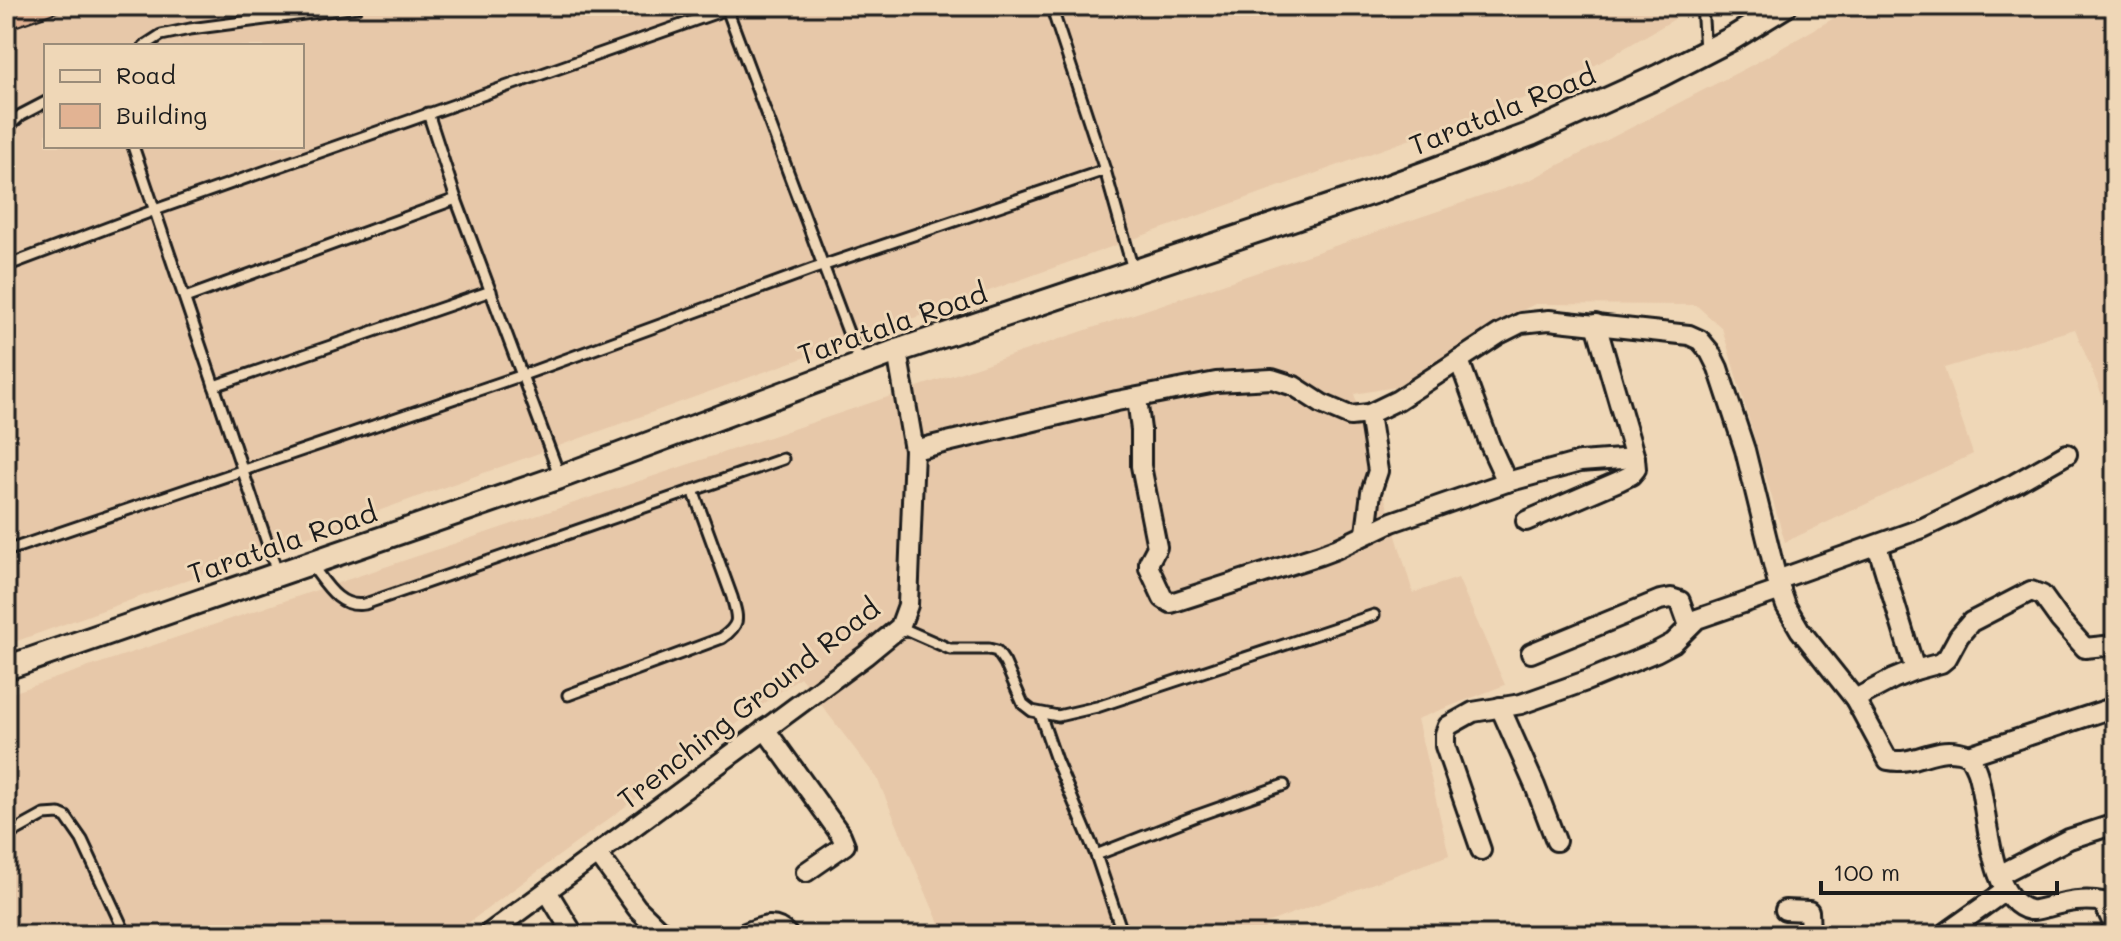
<svg xmlns="http://www.w3.org/2000/svg" width="2121" height="941" font-family="Mali,sans-serif">
	<rect width="100%" height="100%" fill="#efd7b7"/>
	<filter id="ink" filterUnits="userSpaceOnUse"><feTurbulence type="fractalNoise" baseFrequency=".0125" numOctaves="2"/><feDisplacementMap in="SourceGraphic" scale="16" xChannelSelector="R" yChannelSelector="G"/><feConvolveMatrix kernelMatrix="1 2 1 2 8 2 1 2 1" color-interpolation-filters="sRGB"/></filter>
	<g filter="url(#ink)">
		<g fill="#e7c8a9" fill-rule="evenodd">
			<path d="M 6,6 L 1697,6 L 1561,85 L 6,645 ZM 46,46 L 302,46 L 302,146 L 46,146 Z"/>
			<polygon points="1855,6 2115,6 2115,427 2075,329 1944,368 1973,454 1785,542 1722,328 1696,305 1535,304 1500,321 1396,387 1354,394 1413,593 1458,578 1505,685 1417,719 1449,855 1264,924 1266,935 944,935 877,778 800,677 452,935 6,935 6,695 1530,180 1752,65"/>
		</g>
		<polygon fill="#e2b393" stroke="#1c1c1c" stroke-width="2" points="6,6 68,6 68,8 6,30"/>
		<g fill="none" stroke-linecap="round" stroke-linejoin="round">
			<defs>
				<g id="service">
					<polyline points="1051,6 1105,170 1134,273"/>
					<polyline points="1702,6 1705,49"/>
					<polyline points="144,46 161,35 190,29 357,7"/>
					<polyline points="428,113 456,199 560,477"/>
					<polyline points="6,129 21,115 46,102"/>
					<polyline points="133,146 278,575"/>
					<polyline points="6,266 155,210 727,9 860,364"/>
					<polyline points="185,298 456,199"/>
					<polyline points="214,386 491,291"/>
					<polyline points="6,551 523,375 813,269 1105,170"/>
					<path d="M 310,563 C 325,582 338,609 365,604 L 783,459"/>
					<polyline points="900,627 950,649 989,649 997,651 1005,663 1023,704 1032,711 1058,716 1097,707 1374,615"/>
					<path d="M 568,695 L 722,638 C 741,624 738,619 732,597 L 693,490"/>
					<polyline points="1040,714 1056,760 1096,855 1123,935"/>
					<polyline points="6,836 44,815 59,814 66,817 82,840 126,935"/>
					<polyline points="1096,855 1196,816 1284,785"/>
				</g>
				<g id="minor">
					<polyline points="1459,360 1490,445 1507,482"/>
					<polyline points="1137,398 1141,430 1141,466 1157,547 1149,562 1149,568 1163,598 1171,603 1320,555 1336,549 1392,522 1507,482 1580,462 1635,458"/>
					<path d="M 914,450 L 1117,401 L 1216,382 L 1272,379 L 1294,386 L 1322,404 L 1350,416 L 1369,414 L 1398,400 L 1499,334 L 1521,323 L 1549,320 L 1689,335 L 1700,340 L 1710,352 L 1718,368 L 1745,450 L 1777,580 L 1786,606 L 1800,630 L 1855,699 L 1888,760 C 1918,766 1936,742 1969,755 C 1972,761 1975,766 1977,772 C 1988,805 1987,901 2030,910 C 2035,911 2043,908 2048,907 C 2066,902 2084,898 2103,902 L 2111,919 L 2115,934"/>
					<polyline points="1526,521 1619,481 1631,475 1636,469 1635,458 1596,324"/>
					<polyline points="1366,533 1371,492 1378,471 1369,414"/>
					<polyline points="1877,545 1915,670"/>
					<polyline points="1777,580 1923,528 2014,484 2067,454"/>
					<polyline points="1531,653 1660,600 1671,598 1680,601 1689,626"/>
					<polyline points="1855,699 1893,679 1915,670 1941,663 1947,658 1959,636 1971,622 2031,591 2042,595 2060,620 2085,648 2114,645 2115,647"/>
					<polyline points="1500,707 1535,786 1556,841"/>
					<polyline points="765,729 841,835 845,845 806,872"/>
					<polyline points="1969,755 2115,707"/>
					<polyline points="1481,850 1445,746 1445,734 1448,726 1473,712 1521,704 1586,681 1656,652 1673,643 1697,619 1781,590"/>
					<polyline points="598,854 637,908 665,935"/>
					<polyline points="1999,875 2069,839 2115,824"/>
					<polyline points="547,891 574,935"/>
					<polyline points="1785,910 1809,911 1810,934 1819,935"/>
					<polyline points="487,935 866,655 900,627 908,605 914,450 897,351"/>
					<path d="M 740,935 C 758,929 773,918 788,935"/>
					<polyline points="1943,935 2005,891"/>
				</g>
				<polyline id="tertiary" points="6,668 560,477 897,351 1379,190 1531,134 1659,76 1733,38 1785,6"/>
			</defs>
			<use href="#service" stroke="#1c1c1c" stroke-width="15"/>
			<use href="#minor" stroke="#1c1c1c" stroke-width="24"/>
			<use href="#tertiary" stroke="#1c1c1c" stroke-width="28"/>
			<use href="#service" stroke="#efd7b7" stroke-width="9"/>
			<use href="#minor" stroke="#efd7b7" stroke-width="18"/>
			<use href="#tertiary" stroke="#efd7b7" stroke-width="22"/>
		</g>
	</g>
	<g text-anchor="middle" dominant-baseline="central" stroke-width="6" stroke-linejoin="round" paint-order="stroke">
		<g font-size="28" fill="#1c1c1c" stroke="#efd7b7">
			<text transform="translate(1502 109) rotate(-22)">Taratala Road</text>
			<text transform="translate(892 323) rotate(-19)">Taratala Road</text>
			<text transform="translate(282 542) rotate(-19)">Taratala Road</text>
			<text transform="translate(748 703) rotate(-38)">Trenching Ground Road</text>
		</g>
	</g>
	<rect width="2121" height="941" fill="none" stroke="#efd7b7" stroke-width="32"/>
	<rect x="16" y="16" width="2089" height="909" fill="none" stroke="#1c1c1c" stroke-width="3" filter="url(#ink)"/>
	<rect x="44" y="44" width="260" height="104" fill="#efd7b7" stroke="#9b8c79" stroke-width="2"/>
	<rect x="60" y="70" width="40" height="12" fill="#efd7b7" stroke="#9b8c79" stroke-width="2"/>
	<text x="116" y="84" font-size="24" fill="#1c1c1c">Road</text>
	<rect x="60" y="104" width="40" height="24" fill="#e2b393" stroke="#9b8c79" stroke-width="2"/>
	<text x="116" y="124" font-size="24" fill="#1c1c1c">Building</text>
	<path d="M1821 881v12h236v-12" fill="none" stroke="#1c1c1c" stroke-width="4"/>
	<text x="1833" y="881" font-size="24" fill="#1c1c1c" stroke="#efd7b7" stroke-width="6" paint-order="stroke">100 m</text>
</svg>
